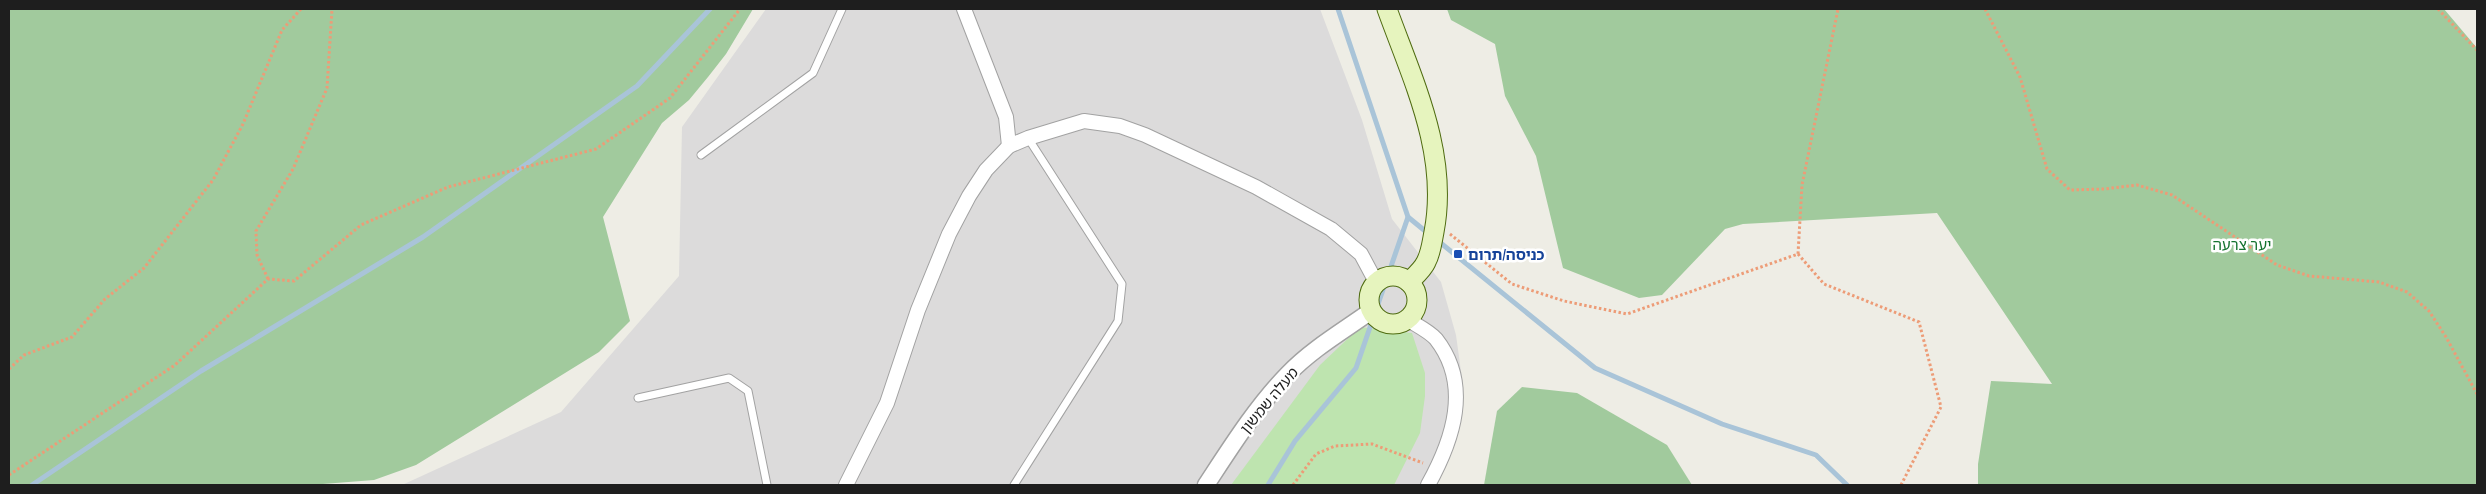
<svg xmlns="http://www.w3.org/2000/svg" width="2486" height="494" font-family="'Archivo Narrow','Noto Sans Hebrew',sans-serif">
	<rect width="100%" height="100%" fill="#eeede5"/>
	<polygon fill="#dcdbdb" points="766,9 1320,9 1362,120 1392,219 1441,282 1456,335 1463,386 1453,432 1433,485 402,485 561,412 679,276 682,127"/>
	<polygon fill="#bee4af" points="1360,327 1412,333 1425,373 1425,396 1420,433 1394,485 1231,485 1320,365"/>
	<g fill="#a1ca9d">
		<polygon points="9,9 753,9 726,54 708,77 689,100 662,123 603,217 630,321 599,352 416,465 374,480 310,485 9,485"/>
		<polygon points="1447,9 2444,9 2477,48 2477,485 1978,485 1978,464 1991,381 2052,384 1937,213 1743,224 1725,229 1662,295 1639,298 1563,268 1536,156 1505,96 1495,44 1451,20"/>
		<polygon points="1522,387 1577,393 1667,445 1692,485 1484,485 1497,411"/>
	</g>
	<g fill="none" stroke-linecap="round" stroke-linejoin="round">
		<g stroke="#a9c4d8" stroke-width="5">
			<polyline points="1408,217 1430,235"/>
			<polyline points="1437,240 1595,368 1722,424 1816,455 1847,485"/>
			<polyline points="32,485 201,371 423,237 637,86 710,9"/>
			<polyline points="1268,485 1295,441 1356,368 1408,217 1338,9"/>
		</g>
		<defs>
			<g id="service">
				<polyline points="701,155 813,73 842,9"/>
				<polyline points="638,398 729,378 748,391 767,485"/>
				<polyline points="1014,485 1118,321 1122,284 1028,138"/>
			</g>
			<g id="minor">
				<polyline points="964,9 1006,117 1009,146"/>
				<path d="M 1407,319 C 1416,325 1429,331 1436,339 C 1472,385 1453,440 1428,485"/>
				<polyline points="846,485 887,403 918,310 949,234 969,196 986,170 1009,146 1028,138 1084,121 1120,126 1145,135 1256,187 1331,229 1361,254 1376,282"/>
			</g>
			<path id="tertiary" d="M 1206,485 C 1231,447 1256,407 1288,374 C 1312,349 1343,331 1371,311"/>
			<g id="secondary">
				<path d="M 1387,9 C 1413,81 1449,154 1434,232 C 1432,242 1431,253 1426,262 C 1423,269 1415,276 1409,282"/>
				<circle cx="1393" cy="300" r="24"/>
			</g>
		</defs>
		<use href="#service" stroke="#a2a2a2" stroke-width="9"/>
		<use href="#minor" stroke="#a2a2a2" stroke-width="16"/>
		<use href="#tertiary" stroke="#a2a2a2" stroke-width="19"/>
		<use href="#secondary" stroke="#4e6b0f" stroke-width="21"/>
		<g stroke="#ed9c77" stroke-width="3" stroke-dasharray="2.5 2.5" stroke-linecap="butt">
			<polyline points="1985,9 2020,77 2047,169 2070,190 2104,189 2137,185 2172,195 2277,265 2309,276 2379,282 2407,292 2429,311 2446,337 2477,394"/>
			<polyline points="2438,9 2477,50"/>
			<polyline points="1450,234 1512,284 1564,301 1627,314 1798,254 1802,185 1838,9"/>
			<polyline points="1798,254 1824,284 1919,322 1941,407 1901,485"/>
			<polyline points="268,279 257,255 256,231 293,169 327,88 332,9"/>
			<polyline points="9,369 24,355 72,337 105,299 144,268 213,180 243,124 282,30 301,9"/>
			<polyline points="9,475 175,365 268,279 294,281 361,225 448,187 596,149 670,98 740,9"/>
			<polyline points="1293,485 1316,454 1335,446 1372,444 1423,463"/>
		</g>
		<use href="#service" stroke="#fff" stroke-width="7"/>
		<use href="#minor" stroke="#fff" stroke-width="14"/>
		<use href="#tertiary" stroke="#fff" stroke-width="16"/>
		<use href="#secondary" stroke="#e6f4be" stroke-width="19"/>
	</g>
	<rect fill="#1a4fb4" stroke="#fff" stroke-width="2" x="1453" y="249" width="10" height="10" rx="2.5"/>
	<g text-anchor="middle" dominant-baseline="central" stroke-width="5" stroke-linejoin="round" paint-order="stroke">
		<g font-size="15" fill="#157330" stroke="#fff">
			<text x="2242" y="244">יער צרעה</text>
		</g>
		<g font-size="15" font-weight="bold" fill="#164399" stroke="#fff" text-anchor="start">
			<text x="1468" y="254">כניסה/תרום</text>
		</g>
		<g font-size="15" fill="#1e1e1e" stroke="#fff">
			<text transform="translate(1269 400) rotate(-50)">מעלה שמשון</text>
		</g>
	</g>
	<rect width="2486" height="494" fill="none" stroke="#1e1e1e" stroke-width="20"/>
</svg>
